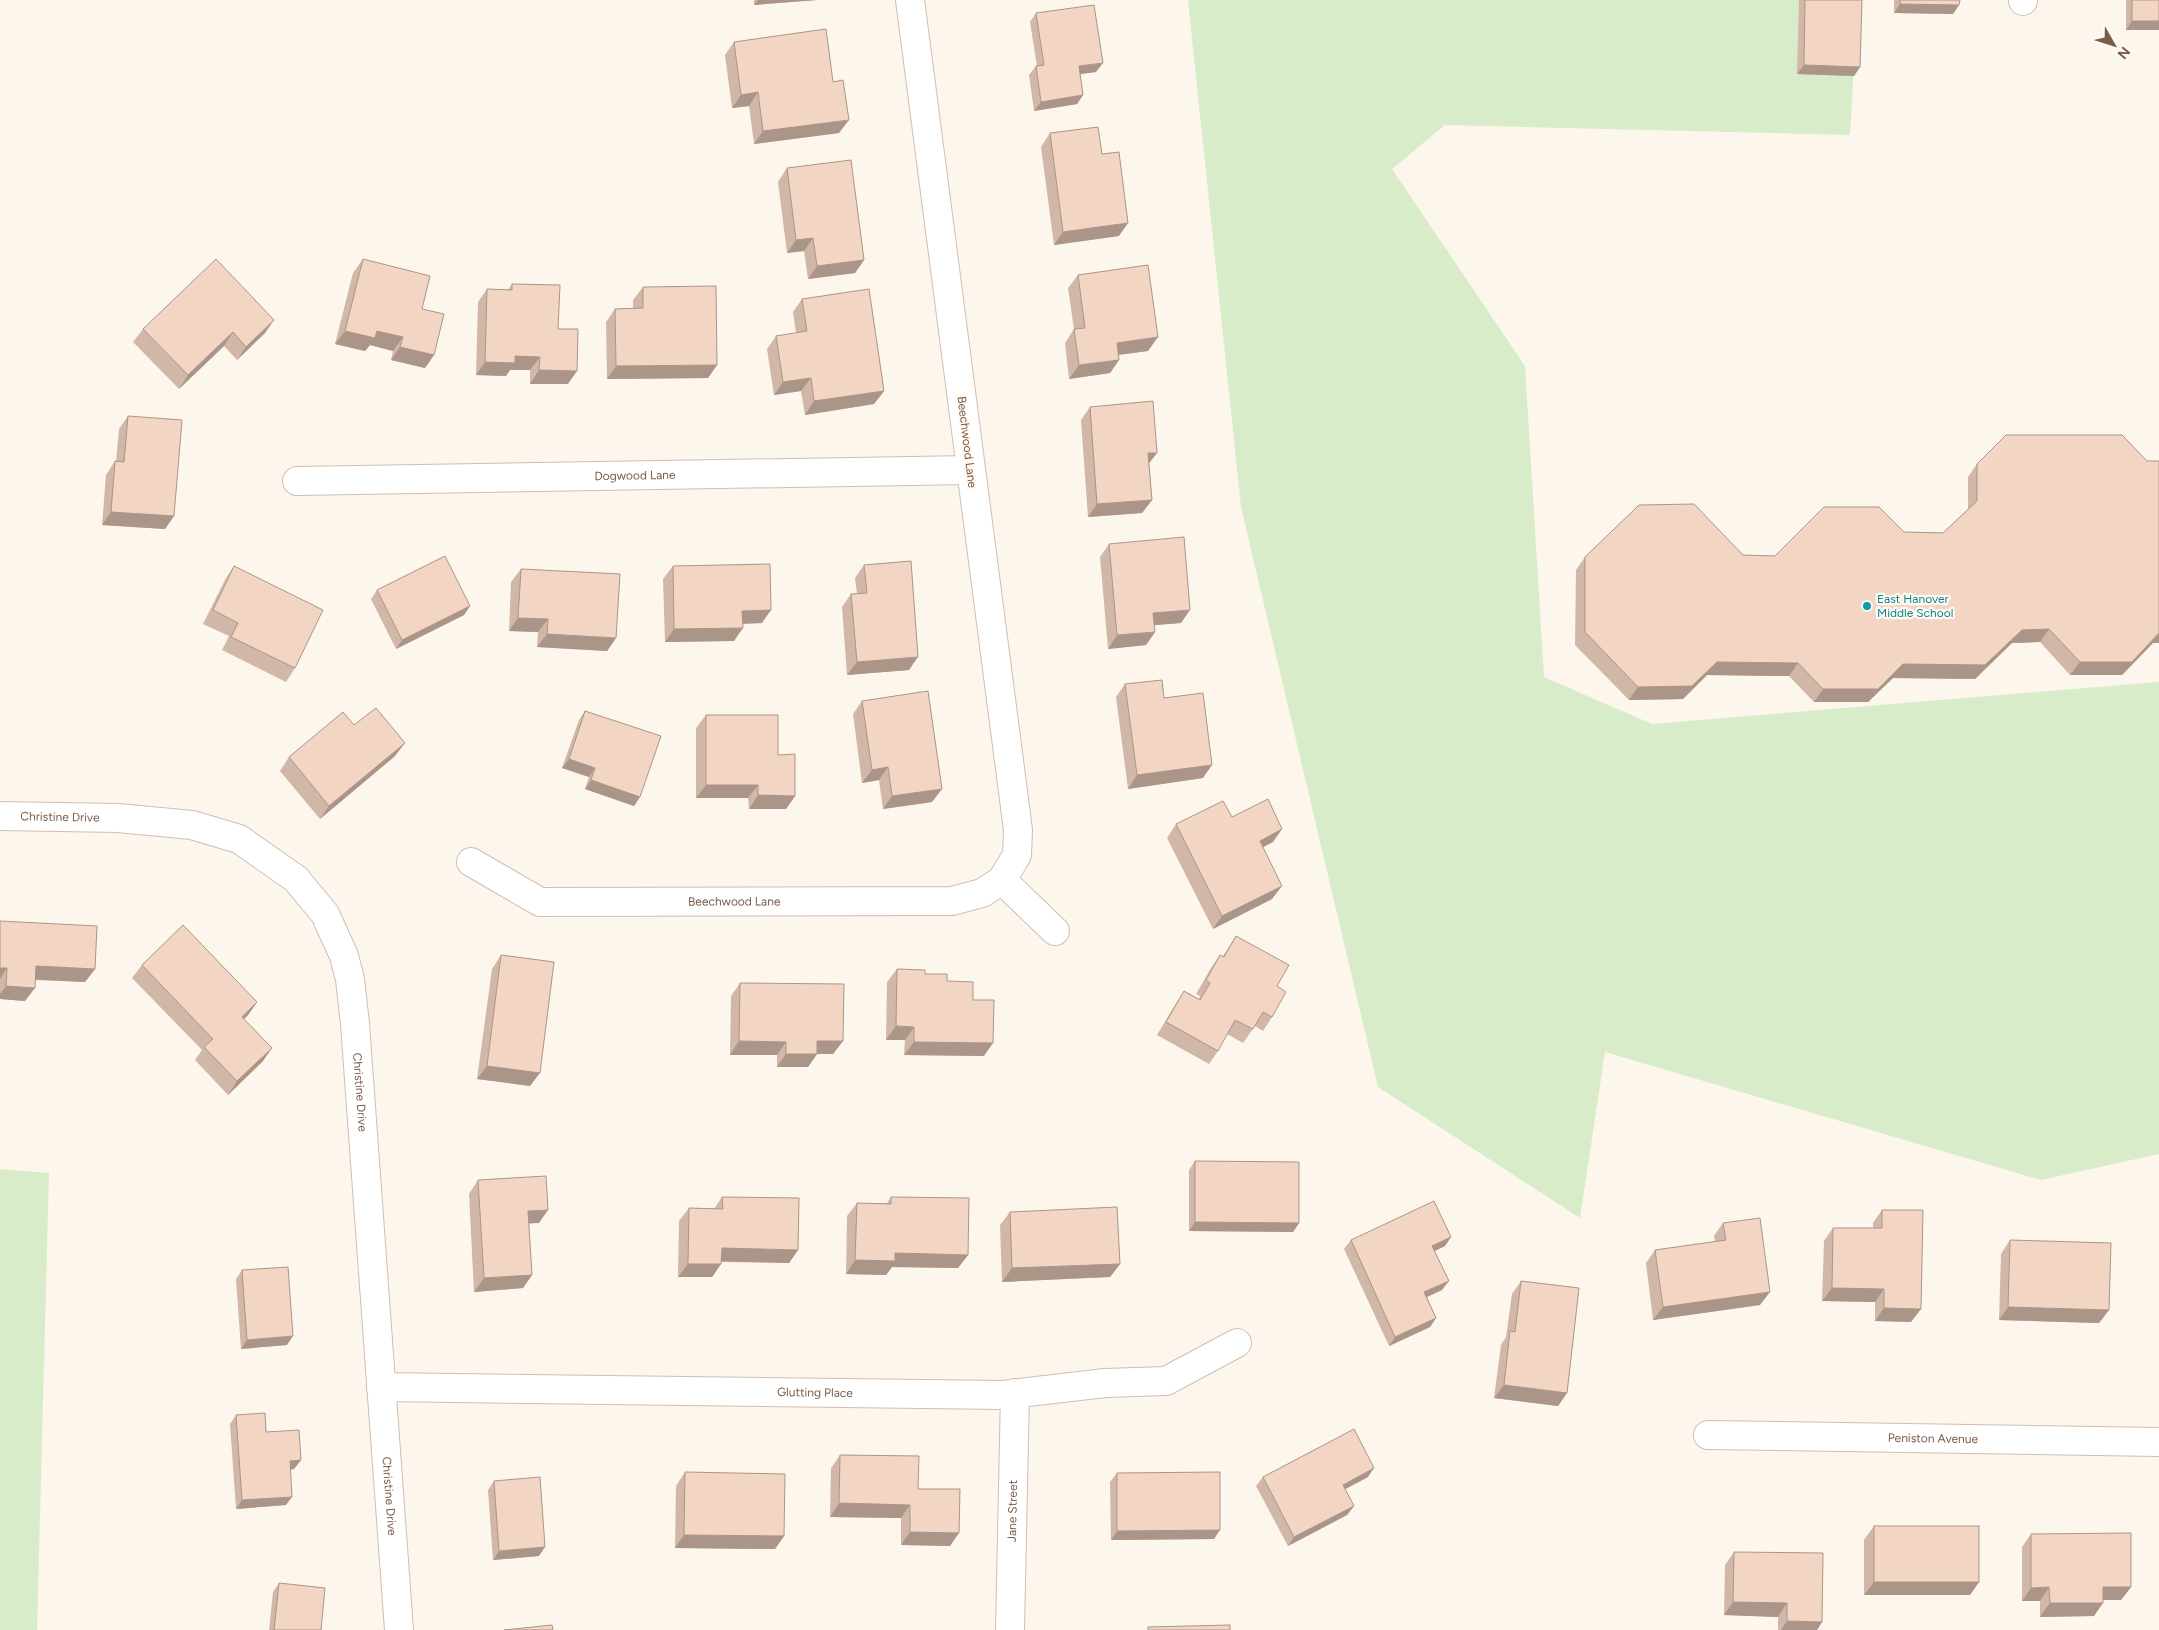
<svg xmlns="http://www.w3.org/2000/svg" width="2159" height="1630" font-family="Figtree,sans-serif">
	<rect width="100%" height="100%" fill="#fdf6ec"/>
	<g fill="#d8ecc9">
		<polygon points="1188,0 1806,0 1854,67 1850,135 1445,125 1392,169 1525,366 1544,677 1652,724 2159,682 2159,1154 2041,1180 1605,1052 1580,1218 1378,1087 1241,507"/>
		<polygon points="0,1169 49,1173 37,1630 0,1630"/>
	</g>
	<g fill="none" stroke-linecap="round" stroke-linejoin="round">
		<defs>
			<g id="minor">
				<polyline points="2023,1 2023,0"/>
				<path id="s1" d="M 297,481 L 970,470"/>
				<path id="s2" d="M 0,816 L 118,818 L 192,825 L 239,839 L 296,879 L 325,914 L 344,956 L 350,979 L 355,1024 L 399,1630"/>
				<path id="s3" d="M 471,862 L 540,902 L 952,901 L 982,893 L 1002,880 L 1017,855 L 1018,830 L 910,0"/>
				<polyline points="1002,880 1055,931"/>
				<path id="s4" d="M 381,1387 L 1003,1395 L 1105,1383 L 1166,1381 L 1237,1343"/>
				<path id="s5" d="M 1708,1435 L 2159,1442"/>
				<path id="s6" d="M 1010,1630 L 1015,1393"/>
			</g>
		</defs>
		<use href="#minor" stroke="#d1beb0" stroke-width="30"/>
		<use href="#minor" stroke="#fff" stroke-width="28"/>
	</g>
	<g fill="#d1b7a8">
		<polygon points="754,0 817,0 754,5"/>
		<polygon points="1799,0 1862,0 1860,67 1854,76 1797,74"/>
		<polygon points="1894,0 1960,0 1959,5 1953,14 1894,13"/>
		<rect x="2126" y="0" width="33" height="30"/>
		<polygon points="1036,13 1096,72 1080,74 1083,95 1077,104 1034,111 1029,75 1036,66 1037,66 1030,22"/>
		<polygon points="734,42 833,82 839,133 754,144 749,106 732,108 725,55"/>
		<polygon points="1050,133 1102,154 1119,236 1054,245 1041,147"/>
		<polygon points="787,168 864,260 855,273 808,279 804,251 787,253 778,182"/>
		<polygon points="363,259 422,309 434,355 425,368 391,360 393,351 370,345 365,351 335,344 353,273"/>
		<polygon points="1078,275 1148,351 1119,355 1119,360 1110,373 1069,379 1065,343 1074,329 1068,288"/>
		<polygon points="512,284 558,329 568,384 530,384 530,370 510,370 506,376 476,375 478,302 487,289 508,290"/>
		<polygon points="643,287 717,365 708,378 607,379 606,322 615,309 633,308 633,300"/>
		<polygon points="802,299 884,391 874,404 805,415 801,391 774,395 767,349 776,336 796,333 793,312"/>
		<polygon points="143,329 265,333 237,360 224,346 179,389 133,342"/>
		<polygon points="1090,407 1149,463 1152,500 1142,513 1088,517 1081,420"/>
		<polygon points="128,416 174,516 165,529 102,525 106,475 115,461 116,462 119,429"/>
		<polygon points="2159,461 2159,643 2153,643 2122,675 2070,675 2040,642 2012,643 1975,679 1893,678 1868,702 1814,702 1789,676 1707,675 1683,699 1629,700 1575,645 1576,570 1585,557 1743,555 1775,556 1904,532 1943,533 1968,509 1968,477 1977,464"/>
		<polygon points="1109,544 1181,623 1154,625 1155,632 1146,645 1108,649 1100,557"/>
		<polygon points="864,565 909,670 847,675 842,607 851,594 857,593 855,578"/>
		<polygon points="234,566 295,668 286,682 222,650 229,636 203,624 225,580"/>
		<polygon points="673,566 762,623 743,624 734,641 665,642 663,579"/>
		<polygon points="521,569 616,638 607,651 537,647 538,632 509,631 511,582"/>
		<polygon points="377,590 470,606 464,615 396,649 371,599"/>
		<polygon points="1125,684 1164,698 1203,778 1128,789 1116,697"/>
		<polygon points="862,701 932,802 883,809 879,780 862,783 853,714"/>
		<polygon points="585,711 640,797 634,806 585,789 589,777 562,768 579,720"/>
		<polygon points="706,715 778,755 795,796 786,809 749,809 748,798 696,798 696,728"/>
		<polygon points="354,725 395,756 320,819 280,771 289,757"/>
		<polygon points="1176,824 1273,842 1263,847 1272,899 1213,929 1167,838"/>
		<polygon points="0,921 95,969 85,982 35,980 25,1001 0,999"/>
		<polygon points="1236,936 1277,986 1272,1017 1263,1031 1255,1026 1243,1043 1227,1034 1218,1051 1209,1064 1157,1035 1175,1005 1184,991 1199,999 1200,996 1196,994 1211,968 1220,955 1223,956"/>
		<polygon points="501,955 530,1086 477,1079 492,969"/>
		<polygon points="142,965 257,1002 248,1015 244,1019 263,1061 228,1095 195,1060 202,1050 132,978"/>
		<polygon points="897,969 947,981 973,1000 984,1056 904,1055 905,1040 886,1040 887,982"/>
		<polygon points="740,983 843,1041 833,1054 817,1054 808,1067 777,1067 777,1055 730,1055 731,996"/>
		<polygon points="1195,1161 1299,1223 1293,1232 1189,1231 1189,1170"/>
		<polygon points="478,1180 539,1223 529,1223 532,1275 523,1288 474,1292 469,1194"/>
		<polygon points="722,1197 798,1250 789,1263 721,1262 721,1264 712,1277 678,1277 679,1221 689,1208 714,1209"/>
		<polygon points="891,1197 968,1255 958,1268 892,1267 886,1275 846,1274 847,1216 857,1203 887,1203"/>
		<polygon points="1882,1210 1911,1322 1875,1321 1875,1302 1822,1301 1824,1241 1833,1228 1873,1228 1873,1223"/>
		<polygon points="1010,1212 1120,1264 1110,1277 1002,1282 1000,1225"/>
		<polygon points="1723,1223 1760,1305 1653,1320 1646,1263 1655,1250 1715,1242 1714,1236"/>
		<polygon points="1451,1237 1445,1246 1435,1251 1442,1290 1427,1297 1436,1318 1430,1327 1389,1346 1344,1249 1351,1240"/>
		<polygon points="2010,1240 2109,1310 2099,1323 1999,1320 2001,1254"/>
		<polygon points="242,1270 287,1345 241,1349 236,1279"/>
		<polygon points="1521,1281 1567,1393 1558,1406 1494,1398 1501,1345 1506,1337 1512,1294"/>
		<polygon points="236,1415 266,1432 301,1460 294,1469 290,1470 286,1505 236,1509 230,1424"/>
		<polygon points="840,1455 918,1489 950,1546 901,1545 901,1518 830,1517 831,1468"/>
		<polygon points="685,1472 784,1536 775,1549 675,1548 676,1486"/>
		<polygon points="1117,1473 1214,1539 1111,1540 1110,1482"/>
		<polygon points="1263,1477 1368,1477 1345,1489 1354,1506 1347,1515 1288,1546 1256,1486"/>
		<polygon points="494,1481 539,1556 493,1560 488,1490"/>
		<polygon points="1874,1526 1979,1582 1970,1595 1864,1595 1864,1540"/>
		<polygon points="2031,1534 2131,1587 2121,1600 2103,1600 2094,1616 2040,1617 2040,1601 2022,1601 2022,1547"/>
		<polygon points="1734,1552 1822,1622 1817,1630 1778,1630 1778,1617 1724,1615 1725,1565"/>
		<polygon points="279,1583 321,1630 269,1630 273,1592"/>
	</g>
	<g fill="#aa9588">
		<polygon points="758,0 817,0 754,5"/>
		<polygon points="1900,4 1959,5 1953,14 1894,13"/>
		<polygon points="2132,21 2159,21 2159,30 2126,30"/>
		<polygon points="1103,63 1096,72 1073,75 1079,66"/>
		<polygon points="1804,65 1860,67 1854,76 1797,74"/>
		<polygon points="758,92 749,106 732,108 741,95"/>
		<polygon points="1083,95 1077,104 1034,111 1041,102"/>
		<polygon points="849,120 839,133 754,144 763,131"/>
		<polygon points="1128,223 1119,236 1054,245 1063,232"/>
		<polygon points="813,238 804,251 787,253 796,240"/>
		<polygon points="864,260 855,273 808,279 817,266"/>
		<polygon points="274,320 265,333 237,360 246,347"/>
		<polygon points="345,331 377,331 403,337 393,351 370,345 365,351 335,344"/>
		<polygon points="233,332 224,346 179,389 188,375"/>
		<polygon points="1158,337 1148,351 1108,356 1117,343"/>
		<polygon points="400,347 434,355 425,368 391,360"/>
		<polygon points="515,356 540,357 530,370 510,370 506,376 476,375 485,362"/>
		<polygon points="1119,360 1110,373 1069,379 1079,365"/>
		<polygon points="717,365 708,378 607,379 616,366"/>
		<polygon points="539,370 577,371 568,384 530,384"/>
		<polygon points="811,378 801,391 774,395 783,382"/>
		<polygon points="884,391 874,404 805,415 814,401"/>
		<polygon points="1148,453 1157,453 1147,466"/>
		<polygon points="1152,500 1142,513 1088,517 1097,504"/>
		<polygon points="111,512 174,516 165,529 102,525"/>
		<polygon points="470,606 464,615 396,649 402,640"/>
		<polygon points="771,610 762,623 733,624 742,611"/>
		<polygon points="1190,610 1181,623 1144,626 1153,613"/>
		<polygon points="518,618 548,619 538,632 509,631"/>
		<polygon points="743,628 734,641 665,642 674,629"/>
		<polygon points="2049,629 2040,642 2012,643 1975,679 1893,678 1868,702 1814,702 1823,689 1903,664 2022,630"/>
		<polygon points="1155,632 1146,645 1108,649 1117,635"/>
		<polygon points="2159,633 2159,643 2153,643 2122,675 2070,675 2080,662"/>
		<polygon points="547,634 616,638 607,651 537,647"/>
		<polygon points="918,657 909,670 847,675 857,662"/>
		<polygon points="1717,662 1798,663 1789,676 1707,675 1683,699 1629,700 1638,687"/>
		<polygon points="405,743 395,756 320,819 329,806"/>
		<polygon points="569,759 595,768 589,777 562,768"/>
		<polygon points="1212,765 1203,778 1128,789 1137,775"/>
		<polygon points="888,767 879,780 862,783 872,770"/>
		<polygon points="591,780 640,797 634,806 585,789"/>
		<polygon points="706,785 758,785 748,798 696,798"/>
		<polygon points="942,789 932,802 883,809 892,796"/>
		<polygon points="758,795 795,796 786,809 749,809"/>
		<polygon points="1282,829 1273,842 1250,854 1260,841"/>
		<polygon points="1282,886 1272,899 1213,929 1222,916"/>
		<polygon points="36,966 95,969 85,982 26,979"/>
		<polygon points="0,968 7,968 0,979"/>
		<polygon points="6,986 35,988 25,1001 0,999 0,994"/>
		<polygon points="257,1002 248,1015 233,1030 242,1017"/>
		<polygon points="896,1026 914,1027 905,1040 886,1040"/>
		<polygon points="739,1041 786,1042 777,1055 730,1055"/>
		<polygon points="817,1041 843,1041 833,1054 808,1054"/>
		<polygon points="914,1042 993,1043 984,1056 904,1055"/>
		<polygon points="272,1048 263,1061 228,1095 237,1081"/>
		<polygon points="786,1054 817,1054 808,1067 777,1067"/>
		<polygon points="487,1066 540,1073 530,1086 477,1079"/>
		<polygon points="548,1210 539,1223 519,1224 528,1211"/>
		<polygon points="1195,1222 1299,1223 1293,1232 1189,1231"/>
		<polygon points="1451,1237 1445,1246 1426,1255 1432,1246"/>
		<polygon points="722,1248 798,1250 789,1263 713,1261"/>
		<polygon points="895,1253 968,1255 958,1268 892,1267 886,1275 846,1274 855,1260"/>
		<polygon points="688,1264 721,1264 712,1277 678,1277"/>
		<polygon points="1120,1264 1110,1277 1002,1282 1012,1268"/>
		<polygon points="532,1275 523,1288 474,1292 484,1278"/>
		<polygon points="1449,1281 1442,1290 1418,1301 1424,1292"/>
		<polygon points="1832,1288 1884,1289 1875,1302 1822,1301"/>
		<polygon points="1770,1292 1760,1305 1653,1320 1663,1307"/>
		<polygon points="2008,1307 2109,1310 2099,1323 1999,1320"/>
		<polygon points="1884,1308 1921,1309 1911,1322 1875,1321"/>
		<polygon points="1436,1318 1430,1327 1389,1346 1395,1337"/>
		<polygon points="293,1336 287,1345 241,1349 247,1340"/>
		<polygon points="1504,1385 1567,1393 1558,1406 1494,1398"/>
		<polygon points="301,1460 294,1469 283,1470 290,1461"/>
		<polygon points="1374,1468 1368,1477 1336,1494 1343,1485"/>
		<polygon points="292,1497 286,1505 236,1509 242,1500"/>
		<polygon points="839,1503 910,1505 901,1518 830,1517"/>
		<polygon points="1354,1506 1347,1515 1288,1546 1294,1537"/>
		<polygon points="1220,1530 1214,1539 1111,1540 1117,1531"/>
		<polygon points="910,1532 959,1533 950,1546 901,1545"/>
		<polygon points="684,1535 784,1536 775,1549 675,1548"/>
		<polygon points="545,1547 539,1556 493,1560 499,1551"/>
		<polygon points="1874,1582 1979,1582 1970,1595 1864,1595"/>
		<polygon points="2049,1587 2040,1601 2022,1601 2031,1588"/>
		<polygon points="2103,1587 2131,1587 2121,1600 2094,1600"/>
		<polygon points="1733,1602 1787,1603 1778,1617 1724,1615"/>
		<polygon points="2050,1603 2103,1603 2094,1616 2040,1617"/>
		<polygon points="1787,1621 1822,1622 1817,1630 1781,1630"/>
	</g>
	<g fill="#f3d5c3" stroke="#aa9588">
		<polygon points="1805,0 1862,0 1860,67 1804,65"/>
		<polygon points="1900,0 1960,0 1959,5 1900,4"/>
		<rect x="2132" y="0" width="27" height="21"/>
		<polygon points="1094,5 1103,63 1079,66 1083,95 1041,102 1036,66 1044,65 1036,13"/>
		<polygon points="826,29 833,82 843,80 849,120 763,131 758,92 741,95 734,42"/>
		<polygon points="1098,127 1102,154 1119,152 1128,223 1063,232 1050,133"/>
		<polygon points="851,160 864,260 817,266 813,238 796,240 787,168"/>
		<polygon points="216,259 274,320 246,347 233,332 188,375 143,329"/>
		<polygon points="363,259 430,276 422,309 444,314 434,355 400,347 403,337 377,331 375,338 345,331"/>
		<polygon points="1148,265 1158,337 1117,343 1119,360 1079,365 1074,329 1085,328 1078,275"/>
		<polygon points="512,284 560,285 558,329 578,329 577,371 539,370 540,357 515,356 515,363 485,362 487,289 512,290"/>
		<polygon points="716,286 717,365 616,366 615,309 643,308 643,287"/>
		<polygon points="869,289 884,391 814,401 811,378 783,382 776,336 807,331 802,299"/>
		<polygon points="1153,401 1157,453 1148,453 1152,500 1097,504 1090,407"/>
		<polygon points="128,416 182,420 174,516 111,512 115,461 124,462"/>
		<polygon points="2006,435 2122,435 2147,461 2159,461 2159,633 2132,662 2080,662 2049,629 2022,630 1985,665 1903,664 1878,689 1823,689 1798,663 1717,662 1692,686 1638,687 1585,632 1585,557 1639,505 1694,504 1743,555 1775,556 1824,507 1879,507 1904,532 1943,533 1977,501 1977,464"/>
		<polygon points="1184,537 1190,610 1153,613 1155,632 1117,635 1109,544"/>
		<polygon points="445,556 470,606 402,640 377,590"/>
		<polygon points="911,561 918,657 857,662 851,594 867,593 864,565"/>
		<polygon points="770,564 771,610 742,611 743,628 674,629 673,566"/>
		<polygon points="234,566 323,610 295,668 231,637 238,623 213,610"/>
		<polygon points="521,569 620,574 616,638 547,634 548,619 518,618"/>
		<polygon points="1162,680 1164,698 1203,693 1212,765 1137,775 1125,684"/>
		<polygon points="928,691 942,789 892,796 888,767 872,770 862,701"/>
		<polygon points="376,708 405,743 329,806 289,757 343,712 354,725"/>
		<polygon points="585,711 661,736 640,797 591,780 595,768 569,759"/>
		<polygon points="706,715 778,715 778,755 795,754 795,796 758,795 758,785 706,785"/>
		<polygon points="1268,799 1282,829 1260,841 1282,886 1222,916 1176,824 1223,801 1232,817"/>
		<polygon points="0,921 97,926 95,969 36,966 35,988 6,986 7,968 0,968"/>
		<polygon points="183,925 257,1002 242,1017 272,1048 237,1081 204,1047 213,1039 142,965"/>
		<polygon points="1236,936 1289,965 1277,986 1286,992 1272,1017 1263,1012 1253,1029 1235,1020 1218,1051 1166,1022 1184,991 1200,1000 1210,983 1206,980 1220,955 1224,957"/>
		<polygon points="501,955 554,962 540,1073 487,1066"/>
		<polygon points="897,969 925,970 925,974 947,974 947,981 973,982 973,1000 994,1000 993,1043 914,1042 914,1027 896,1026"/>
		<polygon points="740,983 844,984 843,1041 817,1041 817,1054 786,1054 786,1042 739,1041"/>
		<polygon points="1195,1161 1299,1162 1299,1223 1195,1222"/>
		<polygon points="546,1176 548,1210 528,1211 532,1275 484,1278 478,1180"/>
		<polygon points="722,1197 799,1198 798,1250 722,1248 721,1264 688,1264 689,1208 723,1209"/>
		<polygon points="891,1197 969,1198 968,1255 895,1253 895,1261 855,1260 857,1203 891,1204"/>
		<polygon points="1434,1201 1451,1237 1432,1246 1449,1281 1424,1292 1436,1318 1395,1337 1351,1240"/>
		<polygon points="1117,1207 1120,1264 1012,1268 1010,1212"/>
		<polygon points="1882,1210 1923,1210 1921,1309 1884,1308 1884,1289 1832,1288 1833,1228 1882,1228"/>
		<polygon points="1760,1218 1770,1292 1663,1307 1655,1250 1726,1240 1723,1223"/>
		<polygon points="2010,1240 2111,1243 2109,1310 2008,1307"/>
		<polygon points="288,1267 293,1336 247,1340 242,1270"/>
		<polygon points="1521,1281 1579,1288 1567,1393 1504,1385 1510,1331 1515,1332"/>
		<polygon points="265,1413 266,1432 299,1430 301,1460 290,1461 292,1497 242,1500 236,1415"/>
		<polygon points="1354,1429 1374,1468 1343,1485 1354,1506 1294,1537 1263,1477"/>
		<polygon points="840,1455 919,1456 918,1489 960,1489 959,1533 910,1532 910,1505 839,1503"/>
		<polygon points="685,1472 785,1474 784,1536 684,1535"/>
		<polygon points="1220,1472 1220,1530 1117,1531 1117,1473"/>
		<polygon points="540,1477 545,1547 499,1551 494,1481"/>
		<rect x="1874" y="1526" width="105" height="56"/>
		<polygon points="2131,1533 2131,1587 2103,1587 2103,1603 2050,1603 2049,1587 2031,1588 2031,1534"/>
		<polygon points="1734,1552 1823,1553 1822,1622 1787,1621 1787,1603 1733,1602"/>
		<polygon points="279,1583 325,1588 321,1630 274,1630"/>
		<polygon points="552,1625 553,1630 504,1630"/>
		<polygon points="1230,1625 1230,1630 1148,1630 1148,1627"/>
	</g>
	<circle fill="#0f9aa8" stroke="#fffaf3" stroke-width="2" cx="1867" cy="606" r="5"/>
	<g text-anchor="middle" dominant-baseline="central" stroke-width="4.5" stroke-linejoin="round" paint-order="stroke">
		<g font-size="12" fill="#7a5c4d" stroke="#fffaf3">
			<text transform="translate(967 442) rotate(83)">Beechwood Lane</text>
			<text stroke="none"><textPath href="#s1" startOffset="338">Dogwood Lane</textPath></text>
			<text stroke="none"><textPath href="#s2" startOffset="60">Christine Drive</textPath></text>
			<text stroke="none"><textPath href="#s3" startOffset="274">Beechwood Lane</textPath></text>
			<text stroke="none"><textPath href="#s2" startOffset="540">Christine Drive</textPath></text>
			<text stroke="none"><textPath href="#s4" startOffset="434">Glutting Place</textPath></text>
			<text stroke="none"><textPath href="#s5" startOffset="225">Peniston Avenue</textPath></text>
			<text stroke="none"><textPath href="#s2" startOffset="945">Christine Drive</textPath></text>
			<text stroke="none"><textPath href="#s6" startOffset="119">Jane Street</textPath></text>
		</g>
		<g font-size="12" fill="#0d838f" stroke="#fffaf3" text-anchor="start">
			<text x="1877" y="599">East Hanover<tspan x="1877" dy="14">Middle School</tspan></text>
		</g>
	</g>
	<g transform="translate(2114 45) rotate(129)" stroke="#fffaf3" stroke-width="4" paint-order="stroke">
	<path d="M0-4L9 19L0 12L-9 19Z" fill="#7a5c4d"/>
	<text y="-8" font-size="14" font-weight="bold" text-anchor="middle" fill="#7a5c4d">N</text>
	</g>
</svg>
